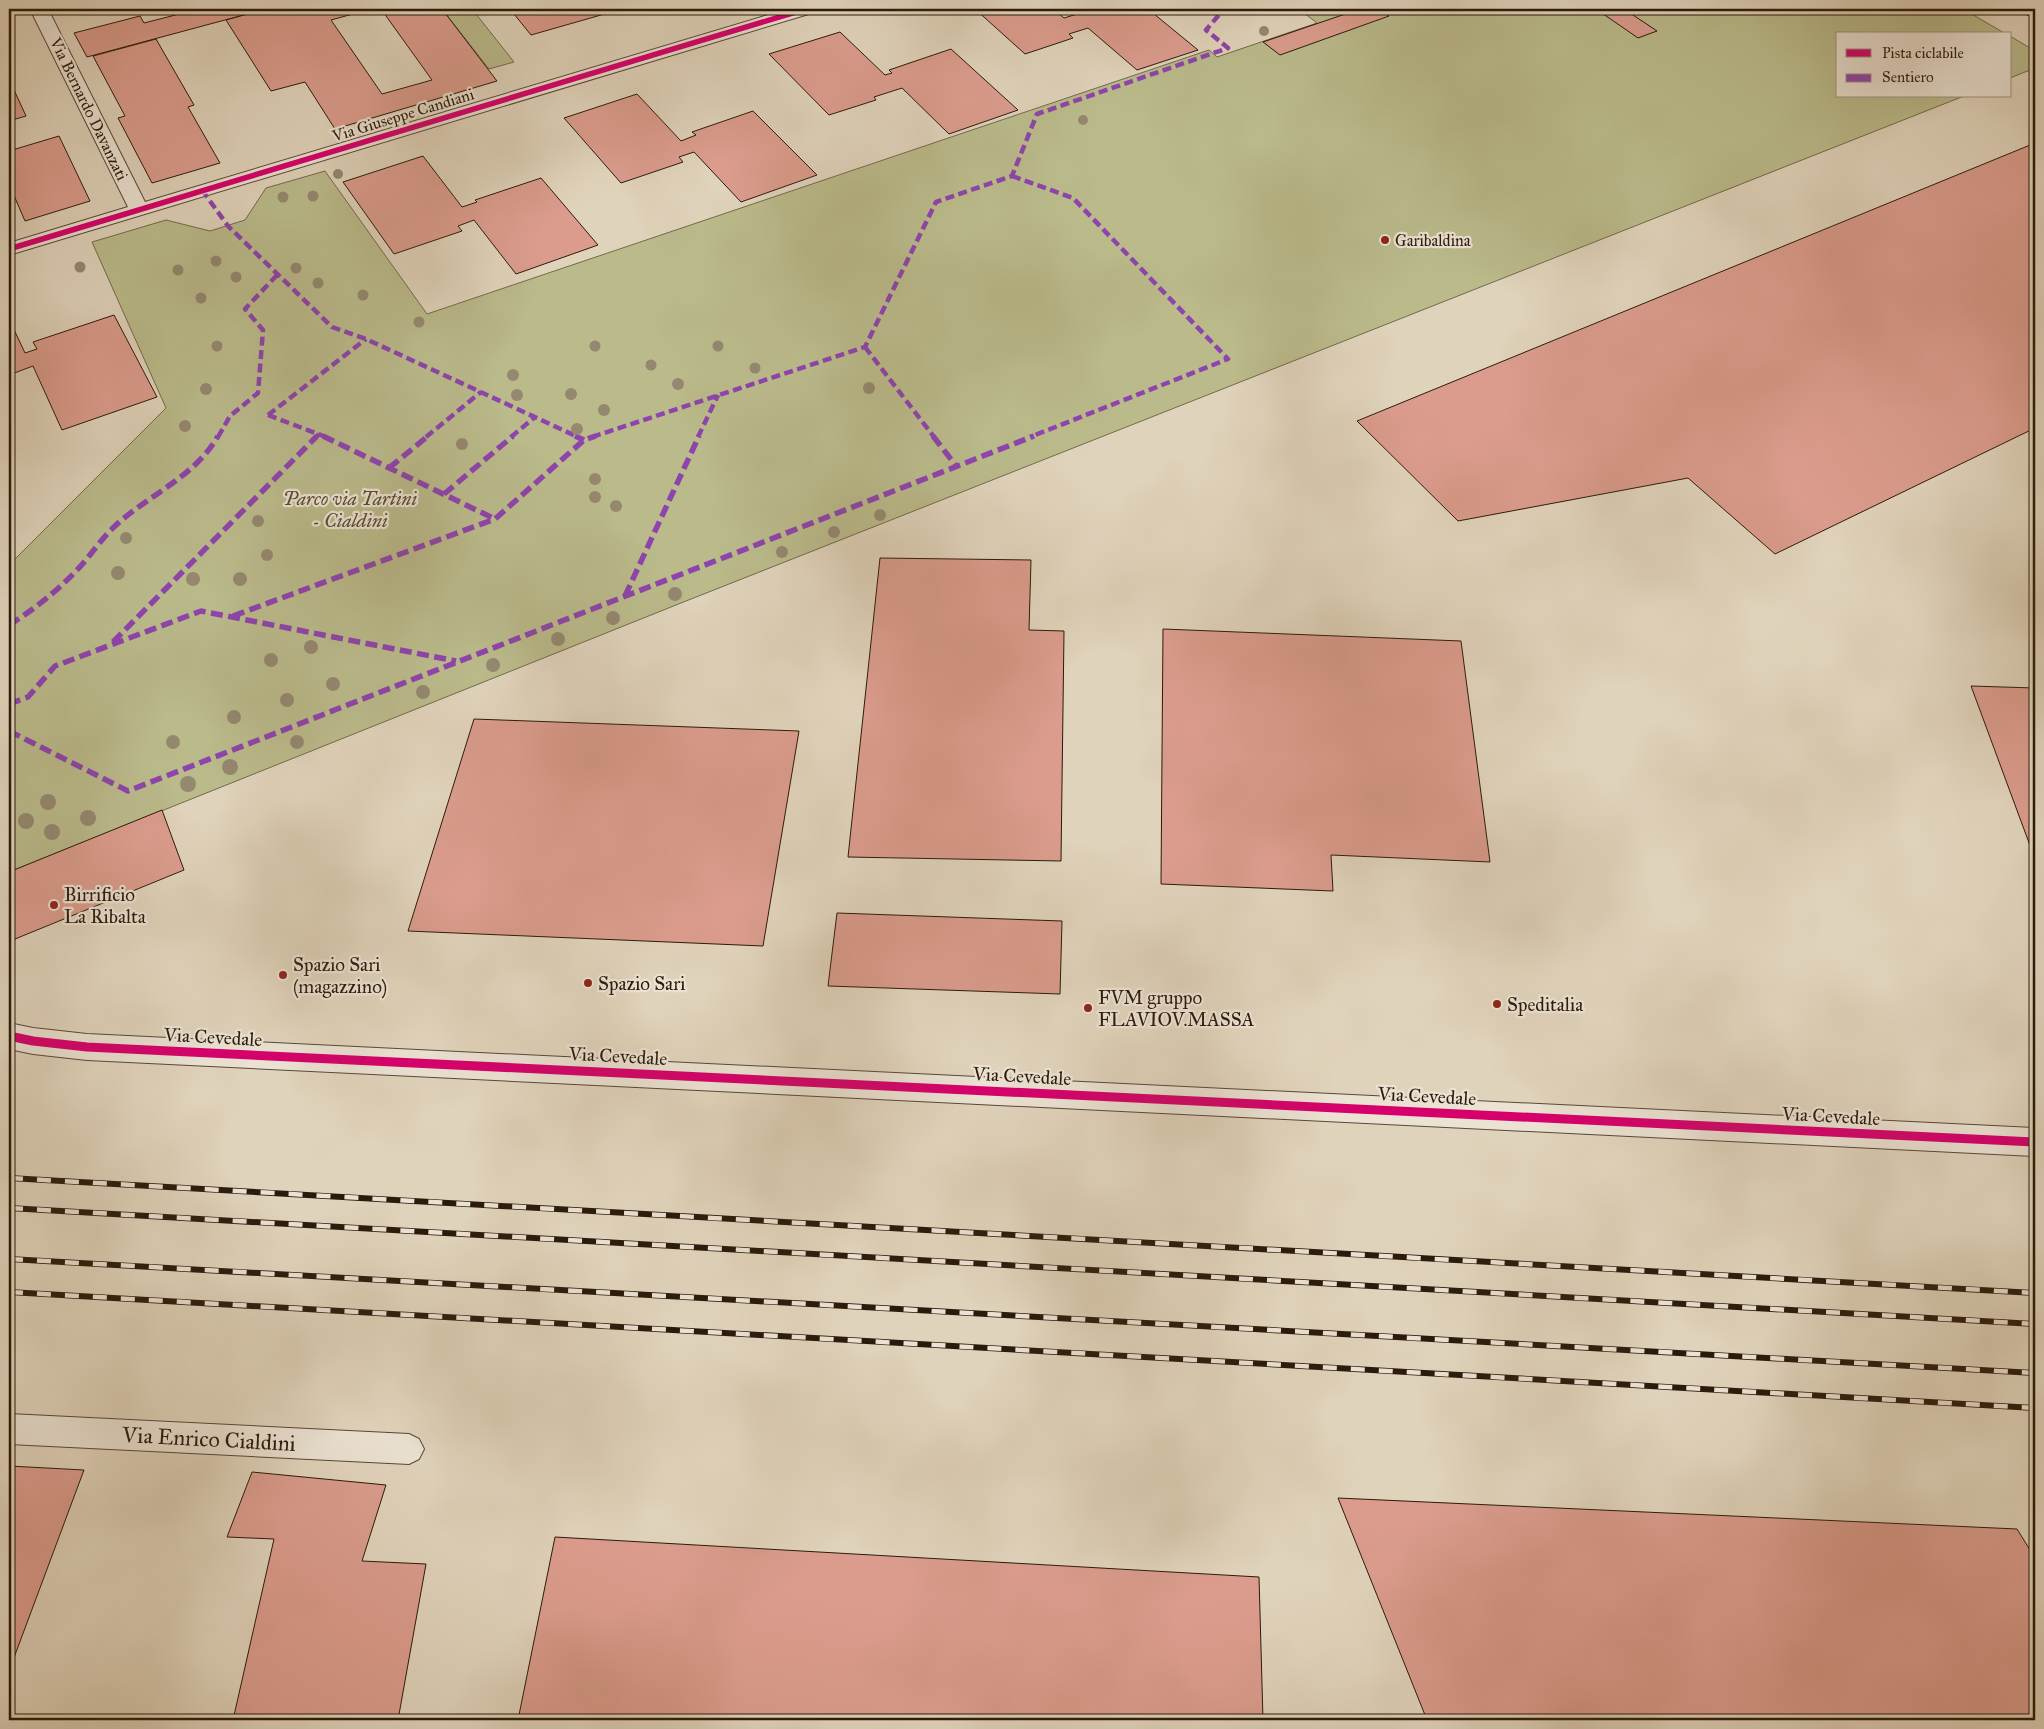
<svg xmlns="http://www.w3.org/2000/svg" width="2044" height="1729" font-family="'IM FELL Great Primer',serif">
	<rect width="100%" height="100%" fill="#e0d3bb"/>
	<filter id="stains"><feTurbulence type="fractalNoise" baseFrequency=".004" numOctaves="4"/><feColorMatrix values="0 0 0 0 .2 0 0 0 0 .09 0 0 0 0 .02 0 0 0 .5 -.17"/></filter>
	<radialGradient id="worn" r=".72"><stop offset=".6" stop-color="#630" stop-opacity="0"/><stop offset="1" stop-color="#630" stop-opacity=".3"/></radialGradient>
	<g fill="#baba8b" stroke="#726a4b">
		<polygon points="442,9 472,9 514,62 489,69"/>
		<polygon points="1299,9 1963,9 2006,34 1838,34 1838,96 1964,96 681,603 9,872 9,565 166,408 92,242 166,220 210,231 245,220 266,188 325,171 427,314 1209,50 1217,57 1317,23"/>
		<polygon points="2010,36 2035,51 2035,68 2010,78"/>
	</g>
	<g fill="#db9c8d" stroke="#2b1a0b">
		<polygon points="190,9 266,9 87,57 74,33 140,16 144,23 191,11"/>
		<polygon points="266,9 371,9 331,20 382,94 432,80 381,9 442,9 497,81 335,129 305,82 271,91 226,20"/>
		<polygon points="510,9 622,9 531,35"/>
		<polygon points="975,9 1053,9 1064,18 1087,11 1084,9 1148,9 1198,50 1137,70 1088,28 1069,34 1073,38 1025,54"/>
		<polygon points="1360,9 1378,9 1389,16 1280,55 1263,42"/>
		<polygon points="1596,9 1624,9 1657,31 1638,38"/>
		<polygon points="840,32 885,75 892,73 889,70 951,49 1018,110 949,134 902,88 874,97 876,100 829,115 769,54"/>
		<polygon points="156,39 194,105 188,107 220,163 152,183 118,118 125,116 93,56"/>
		<polygon points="9,79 26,116 9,121"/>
		<polygon points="637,94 681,141 696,135 692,132 753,111 817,175 741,202 694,152 679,157 683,162 621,183 564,118"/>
		<polygon points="59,136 90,201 25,221 9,184 9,151"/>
		<polygon points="2035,143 2035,428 1775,554 1688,478 1458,521 1357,421"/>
		<polygon points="423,156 462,207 477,202 475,200 541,178 598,245 516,274 474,220 458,226 462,231 394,254 343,182"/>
		<polygon points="114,315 157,397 62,430 33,366 9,375 9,319 25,353 37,349 33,342"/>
		<polygon points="880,558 1031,560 1029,630 1064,631 1061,861 848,857"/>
		<polygon points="1163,629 1461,641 1490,862 1331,855 1333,891 1161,884"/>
		<polygon points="1971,686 2035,688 2035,859"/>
		<polygon points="474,719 799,731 763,946 408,931"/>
		<polygon points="162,810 184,870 15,939 9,954 9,872"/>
		<polygon points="837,913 1062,921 1060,994 828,986"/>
		<polygon points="9,1466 84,1470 9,1671"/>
		<polygon points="252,1472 386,1485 362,1561 426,1564 398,1720 233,1720 274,1539 227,1537"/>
		<polygon points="1338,1498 2017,1529 2035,1558 2035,1720 1700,1720 1698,1718 1687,1720 1427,1720"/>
		<polygon points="555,1537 1259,1577 1263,1720 518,1720"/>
	</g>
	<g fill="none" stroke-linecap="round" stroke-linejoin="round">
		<defs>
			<polygon id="service" points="9,1414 409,1434 419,1439 424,1449 419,1459 409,1464 9,1444"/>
			<g id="minor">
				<polygon points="30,9 48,9 145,202 788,9 815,9 812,13 9,255 9,243 128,207"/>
				<polygon points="2020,9 2035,9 2035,17 2023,13"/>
				<polygon points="9,1023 33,1028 87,1034 2035,1128 2035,1156 87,1060 33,1054 9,1049"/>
			</g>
		</defs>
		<use href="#service" stroke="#584837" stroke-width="2"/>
		<use href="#minor" stroke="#584837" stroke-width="2"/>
		<use href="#service" fill="#ebe2d3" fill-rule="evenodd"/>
		<use href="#minor" fill="#ebe2d3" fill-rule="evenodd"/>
		<defs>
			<g id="rail">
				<polyline points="9,1178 2035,1293"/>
				<polyline points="9,1208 2035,1324"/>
				<polyline points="9,1259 2035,1373"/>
				<polyline points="9,1292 2035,1408"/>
			</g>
		</defs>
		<use href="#rail" stroke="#2b1a0b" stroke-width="6"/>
		<use href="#rail" stroke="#ebe2d3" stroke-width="4.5" stroke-dasharray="14" stroke-linecap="butt"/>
		<g stroke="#8e44ad" stroke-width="4.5" stroke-dasharray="9 4.5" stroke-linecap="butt">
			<polyline points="1012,176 1073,198 1228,359 1030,437"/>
			<polyline points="202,190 228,226 332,327 366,339 578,437"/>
			<polyline points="865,347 934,437"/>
			<polyline points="268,415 326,437"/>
			<polyline points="268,415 366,339"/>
			<polyline points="218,437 230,416 258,393 263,330 245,309 278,274"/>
			<polyline points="316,437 319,434"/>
			<polyline points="426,437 481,392"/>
			<polyline points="511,437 535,417"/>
			<polyline points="592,437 865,347 936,202 1012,176 1037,114 1228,48 1206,30 1224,9"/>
			<polyline points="698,437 718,395"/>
		</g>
		<g stroke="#8e44ad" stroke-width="5.5" stroke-dasharray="12 5.5" stroke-linecap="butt">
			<polyline points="323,436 495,519"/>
			<polyline points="575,436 584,440"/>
			<polyline points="933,436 957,467"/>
			<polyline points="389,468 428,436"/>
			<polyline points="444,494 513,436"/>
			<polyline points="625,596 699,436"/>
			<polyline points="233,616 495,519 584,440 596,436"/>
			<path d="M 9,625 C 33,610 55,593 75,572 C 89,558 100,540 115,526 C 148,495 195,477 218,436"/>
			<polyline points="113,642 317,436"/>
			<polyline points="9,704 28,697 55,666 201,611 456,661"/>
			<polyline points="9,731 128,791 1034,436"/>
		</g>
		<defs>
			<polyline id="cycleway-far1" points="9,249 806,9"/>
			<polyline id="cycleway" points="9,1036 33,1041 87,1047 2035,1142"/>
		</defs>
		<use href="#cycleway-far1" stroke="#ebe2d3" stroke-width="8"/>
		<use href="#cycleway" stroke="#ebe2d3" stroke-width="12"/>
		<use href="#cycleway-far1" stroke="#d6006c" stroke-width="5.5"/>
		<use href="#cycleway" stroke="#d6006c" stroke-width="9"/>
	</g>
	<g fill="#94886f">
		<circle cx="1264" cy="31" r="5"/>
		<circle cx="1083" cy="120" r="5"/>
		<circle cx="338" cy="174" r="5"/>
		<circle cx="313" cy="196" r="5.5"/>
		<circle cx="283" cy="197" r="5.5"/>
		<circle cx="216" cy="261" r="5.5"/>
		<circle cx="80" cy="267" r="5.5"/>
		<circle cx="296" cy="268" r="5.5"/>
		<circle cx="178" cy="270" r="5.5"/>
		<circle cx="236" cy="277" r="5.5"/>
		<circle cx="318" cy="283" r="5.5"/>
		<circle cx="363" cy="295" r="5.5"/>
		<circle cx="201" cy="298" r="5.5"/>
		<circle cx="419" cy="322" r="5.5"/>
		<circle cx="217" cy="346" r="5.5"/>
		<circle cx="595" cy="346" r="5.5"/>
		<circle cx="718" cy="346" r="5.5"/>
		<circle cx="651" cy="365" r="5.5"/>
		<circle cx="755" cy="368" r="5.5"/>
		<circle cx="513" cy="375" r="6"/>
		<circle cx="678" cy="384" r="6"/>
		<circle cx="869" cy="388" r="6"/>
		<circle cx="206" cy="389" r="6"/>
		<circle cx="571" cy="394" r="6"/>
		<circle cx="517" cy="395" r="6"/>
		<circle cx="604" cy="410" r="6"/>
		<circle cx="185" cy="426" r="6"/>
		<circle cx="577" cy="429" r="6"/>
		<circle cx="462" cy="444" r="6"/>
		<circle cx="595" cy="479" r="6"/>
		<circle cx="595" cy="497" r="6"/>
		<circle cx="616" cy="506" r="6"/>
		<circle cx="880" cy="515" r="6"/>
		<circle cx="258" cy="521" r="6"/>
		<circle cx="834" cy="532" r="6"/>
		<circle cx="126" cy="538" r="6"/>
		<circle cx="782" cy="552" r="6"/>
		<circle cx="267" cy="555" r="6"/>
		<circle cx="118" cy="573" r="7"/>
		<circle cx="193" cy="579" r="7"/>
		<circle cx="240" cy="579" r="7"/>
		<circle cx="675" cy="594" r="7"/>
		<circle cx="613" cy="618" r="7"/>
		<circle cx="558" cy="639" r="7"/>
		<circle cx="311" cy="647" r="7"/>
		<circle cx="271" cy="660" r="7"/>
		<circle cx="493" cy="665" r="7"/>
		<circle cx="333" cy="684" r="7"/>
		<circle cx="423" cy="692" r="7"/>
		<circle cx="287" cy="700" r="7"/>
		<circle cx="234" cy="717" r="7"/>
		<circle cx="173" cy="742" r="7"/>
		<circle cx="297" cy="742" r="7"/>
		<circle cx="230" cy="767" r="8"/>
		<circle cx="188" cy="784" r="8"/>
		<circle cx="48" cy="802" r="8"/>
		<circle cx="88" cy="818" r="8"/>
		<circle cx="26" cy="821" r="8"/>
		<circle cx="52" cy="832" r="8"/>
	</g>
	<g fill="#8f2418" stroke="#ebe2d3" stroke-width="2">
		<circle cx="1385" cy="240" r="5"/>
		<circle cx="54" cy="905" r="5"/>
		<circle cx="283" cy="975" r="5"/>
		<circle cx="588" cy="983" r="5"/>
		<circle cx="1497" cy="1004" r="5"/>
		<circle cx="1088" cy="1008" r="5"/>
	</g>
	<g text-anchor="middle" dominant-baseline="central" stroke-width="4.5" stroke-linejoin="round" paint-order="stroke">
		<g font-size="16" fill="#2b1a0b" stroke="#ebe2d3">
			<text transform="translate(89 109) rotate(64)">Via Bernardo Davanzati</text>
			<text transform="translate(403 115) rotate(-17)">Via Giuseppe Candiani</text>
		</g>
		<g font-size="16" fill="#2b1a0b" stroke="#ebe2d3" text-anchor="start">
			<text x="1395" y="240">Garibaldina</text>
		</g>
		<g font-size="19" font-style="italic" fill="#564a31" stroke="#ebe2d3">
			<text x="350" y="498">Parco via Tartini<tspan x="350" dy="22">- Cialdini</tspan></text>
		</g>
		<g font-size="19" fill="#2b1a0b" stroke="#ebe2d3" text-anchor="start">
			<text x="64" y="894">Birrificio<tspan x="64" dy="22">La Ribalta</tspan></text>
			<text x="293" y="964">Spazio Sari<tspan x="293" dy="22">(magazzino)</tspan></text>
			<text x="598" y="983">Spazio Sari</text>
			<text x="1098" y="997">FVM gruppo<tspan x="1098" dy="22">FLAVIOV.MASSA</tspan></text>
			<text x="1507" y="1004">Speditalia</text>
		</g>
		<g font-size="19" fill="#2b1a0b" stroke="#ebe2d3">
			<text transform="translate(213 1037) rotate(3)">Via Cevedale</text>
			<text transform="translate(618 1056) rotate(3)">Via Cevedale</text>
			<text transform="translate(1022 1076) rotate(3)">Via Cevedale</text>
			<text transform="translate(1427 1096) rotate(3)">Via Cevedale</text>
			<text transform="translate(1831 1116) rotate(3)">Via Cevedale</text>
		</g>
		<g font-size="22" fill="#2b1a0b" stroke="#ebe2d3">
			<text transform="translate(209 1439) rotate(3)">Via Enrico Cialdini</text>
		</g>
	</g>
	<rect width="2044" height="1729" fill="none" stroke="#e0d3bb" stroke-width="30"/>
	<rect x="10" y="10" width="2024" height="1709" fill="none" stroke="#2b1a0b" stroke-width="2.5"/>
	<rect x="15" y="15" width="2014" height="1699" fill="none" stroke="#2b1a0b"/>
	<rect x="1836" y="32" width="175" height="65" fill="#ebe2d3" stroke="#9e9283"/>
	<rect x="1846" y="49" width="25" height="8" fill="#d6006c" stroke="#9e9283"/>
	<text x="1882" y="58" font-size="15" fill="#2b1a0b">Pista ciclabile</text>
	<rect x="1846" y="74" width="25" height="8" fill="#8e44ad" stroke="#9e9283"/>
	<text x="1882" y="82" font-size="15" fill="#2b1a0b">Sentiero</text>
	<rect width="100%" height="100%" filter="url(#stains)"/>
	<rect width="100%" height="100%" fill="url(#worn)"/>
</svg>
